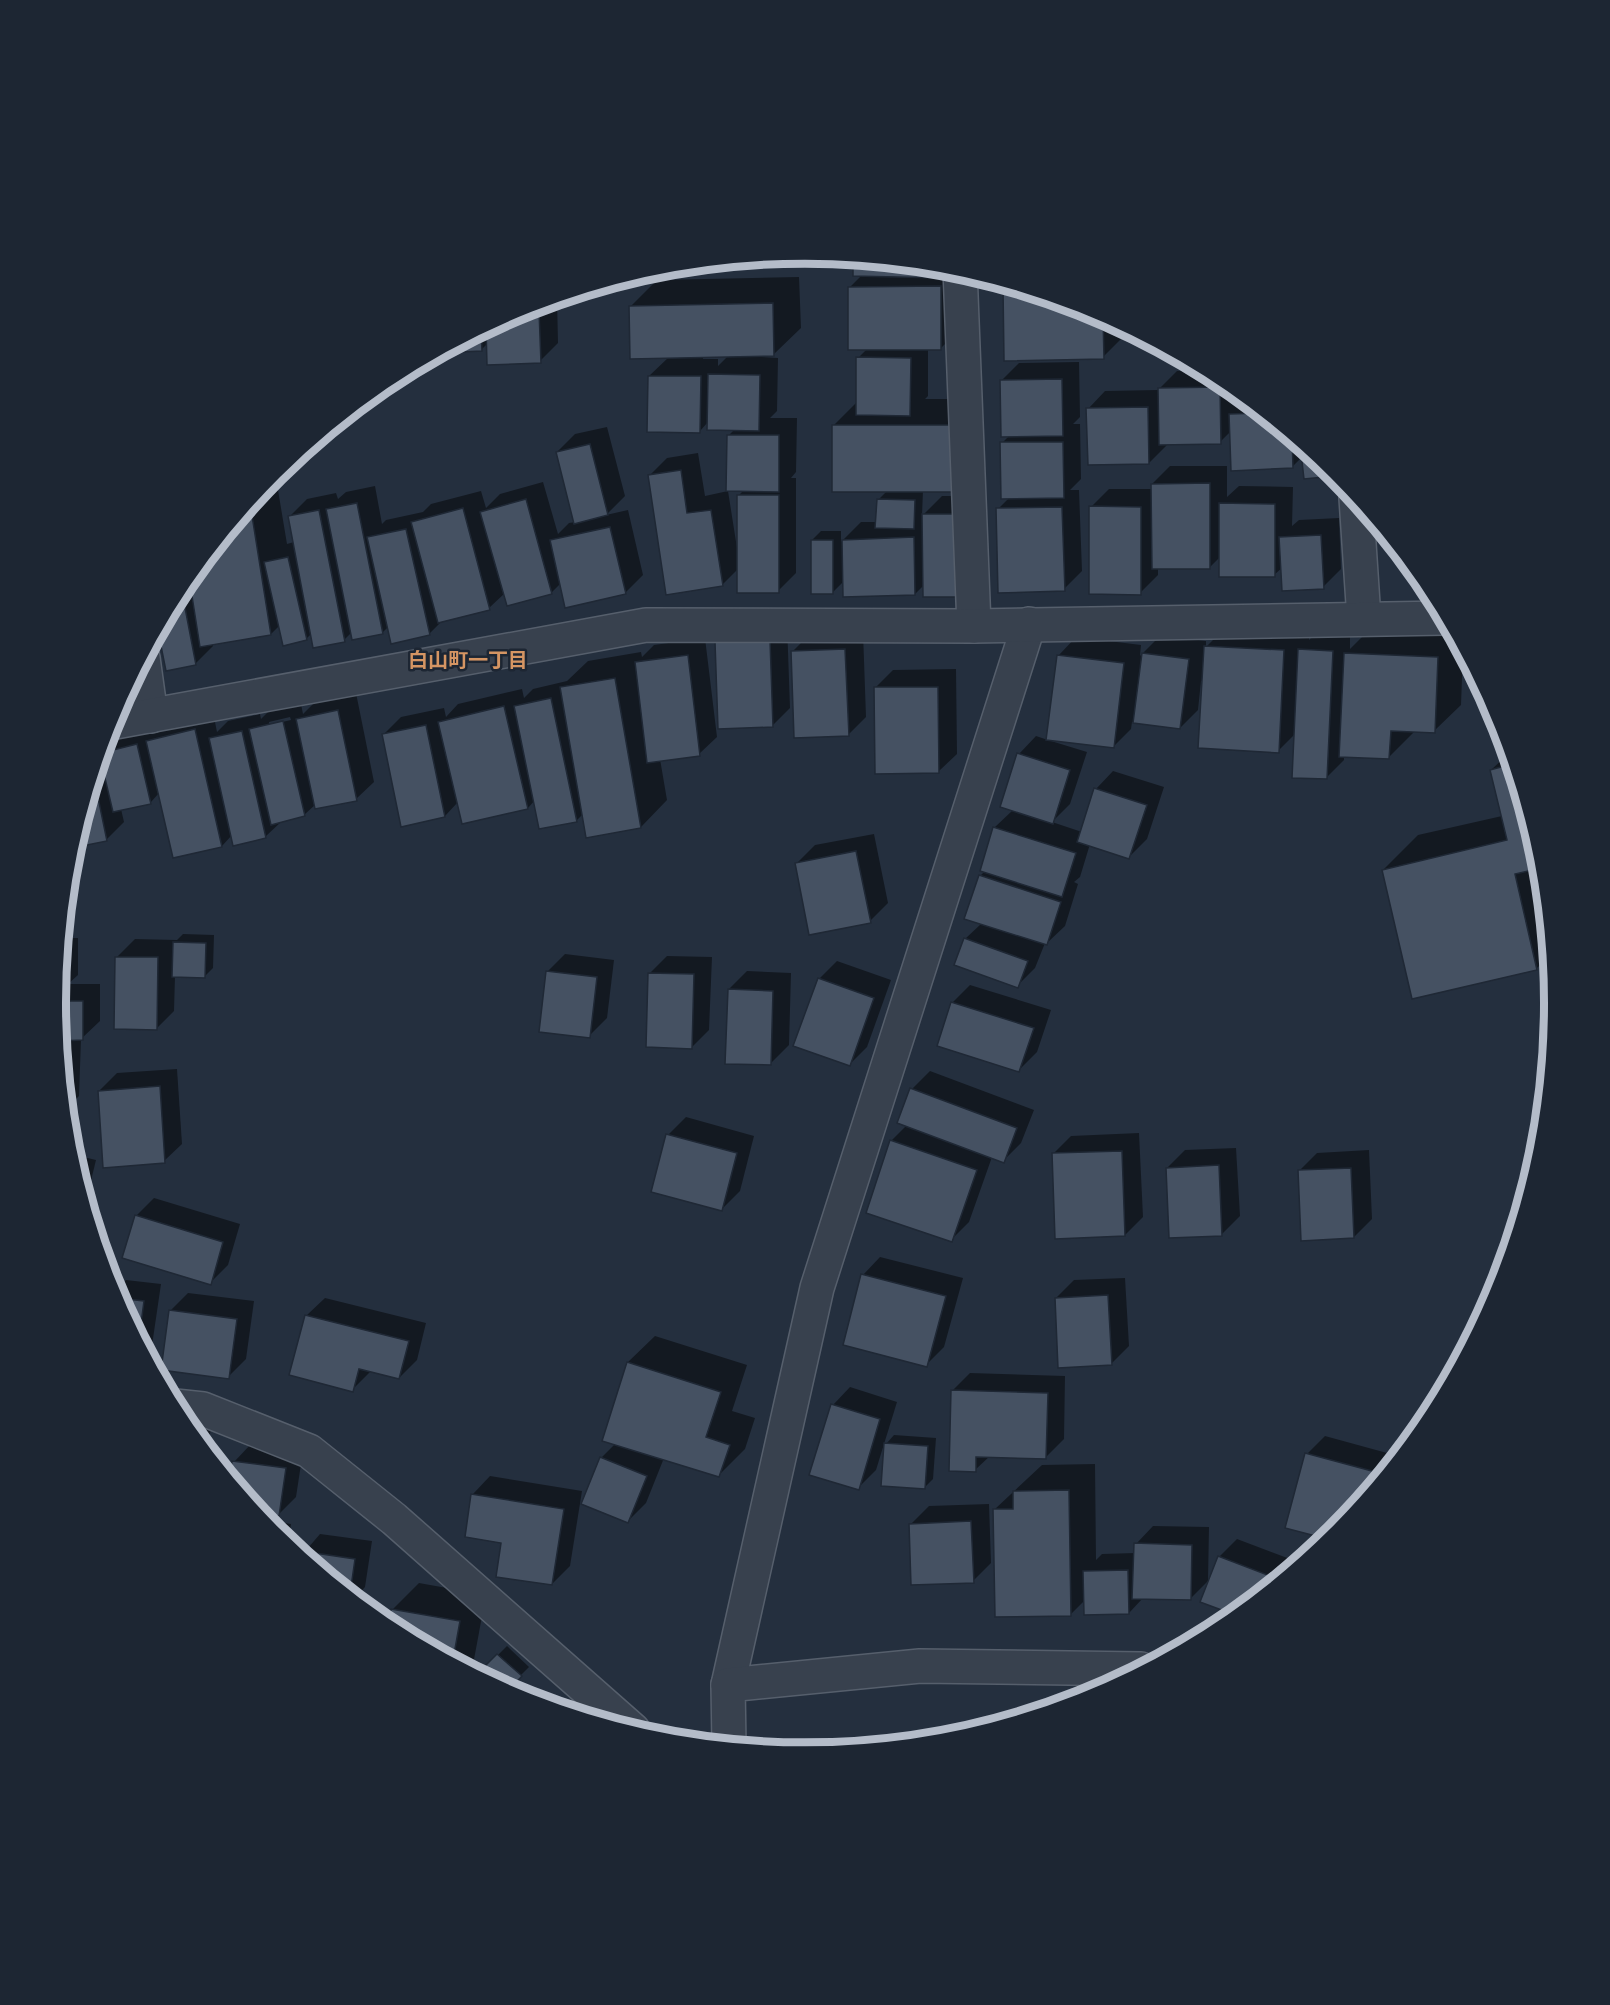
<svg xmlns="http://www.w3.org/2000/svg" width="1610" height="2005" font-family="'Asap Condensed','Noto Sans JP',sans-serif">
	<rect width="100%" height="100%" fill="#242f3e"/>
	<g fill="#0007" fill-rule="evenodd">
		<polygon points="855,258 950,267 959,330 941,348 928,348 928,396 925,399 981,399 923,490 922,516 942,496 977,496 925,584 915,594 844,581 833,592 812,540 821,531 841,531 841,542 861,522 877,522 878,500 888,490 834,425 857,402 858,358 867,349 849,288 862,275 855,275"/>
		<path d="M 799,277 L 801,328 L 774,354 L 762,355 L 762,357 L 778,358 L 777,411 L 770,418 L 797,418 L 796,472 L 791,478 L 796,478 L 796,573 L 778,591 L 738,569 L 722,585 L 650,475 L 667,458 L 698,453 L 705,496 L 728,491 L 737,548 L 739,548 L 739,495 L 744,490 L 729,435 L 735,429 L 708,422 L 700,431 L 649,376 L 669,357 L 630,307 L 657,280 ZM 729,355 L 718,366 L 718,359 L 703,359 L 703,356 Z"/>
		<polygon points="1007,284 1092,310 1121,326 1121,339 1103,357 1004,288"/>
		<polygon points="557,298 558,343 540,361 488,343 481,350 441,351 518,310"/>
		<polygon points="1079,362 1080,417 1073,424 1080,424 1081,479 1070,490 1079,490 1082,571 1064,589 998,509 1009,498 1002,443 1009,436 1001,381 1019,363"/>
		<polygon points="1177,371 1205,371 1222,380 1237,392 1238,408 1246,399 1335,473 1334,475 1303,456 1292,467 1231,431 1220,442 1167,445 1149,463 1088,409 1105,391 1158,390"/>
		<polygon points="607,427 625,496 606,515 628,510 643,575 625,593 561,583 551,593 505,593 489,608 443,620 429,634 389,626 382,633 352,632 344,640 312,633 306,639 280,625 271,634 213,644 213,646 195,664 167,669 159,628 182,586 275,472 287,544 294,542 289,517 307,499 336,493 338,499 346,492 375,486 382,524 386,520 423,512 431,504 481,491 486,508 500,494 543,482 558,534 569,523 575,522 557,452 575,434"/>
		<polygon points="1170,466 1227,466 1227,497 1239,486 1293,487 1292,526 1299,520 1339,518 1341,569 1323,587 1283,567 1274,575 1220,557 1210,567 1158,568 1158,575 1140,593 1091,507 1109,489 1153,489 1152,484"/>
		<polygon points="1233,620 1310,624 1309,640 1317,632 1350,634 1350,649 1372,627 1452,631 1463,651 1461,705 1434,731 1416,730 1388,758 1344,755 1344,760 1326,778 1295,734 1278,751 1204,681 1201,681 1198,710 1180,728 1132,722 1131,729 1113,747 1052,739 1051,741 1087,752 1070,804 1052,822 1082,832 1096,789 1113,771 1164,787 1147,839 1129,857 1090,844 1080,877 1074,882 1078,884 1065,926 1047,943 1045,943 1035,968 1017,986 965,939 982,923 980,876 985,871 982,870 995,827 1013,810 1019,754 1036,736 1048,740 1059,655 1076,637 1141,645 1140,656 1161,635 1206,641 1206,647"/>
		<polygon points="787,623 790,708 772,726 717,643 734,625"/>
		<polygon points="863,632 866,717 848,735 792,652 810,634"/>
		<polygon points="705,638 717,737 699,754 660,759 667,800 641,827 583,814 576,821 535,800 528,808 458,802 445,816 383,735 401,717 444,708 446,717 458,704 522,689 524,698 533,689 567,681 588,661 641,652 642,657 654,645"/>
		<polygon points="956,669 957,754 939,771 875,688 893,670"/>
		<path d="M 356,693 L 374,782 L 356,799 L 316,804 L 304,815 L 282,821 L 265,837 L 232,835 L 222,846 L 159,793 L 151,802 L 121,809 L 124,822 L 106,840 L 73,845 L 106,736 L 108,746 L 119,736 L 155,727 L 156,733 L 165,724 L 213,712 L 217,732 L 228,721 L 260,714 L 261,719 L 269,711 L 301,704 L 303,714 L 316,701 ZM 290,717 L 291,720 L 269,725 L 269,722 Z"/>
		<polygon points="1509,753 1540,857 1550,955 1537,968 1383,870 1418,835 1502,816 1491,770"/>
		<polygon points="874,834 888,903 870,921 797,863 815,845"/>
		<polygon points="183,934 214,935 213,968 205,976 175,976 174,1011 156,1029 117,957 135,939 177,940"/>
		<polygon points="62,938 78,938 78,975 68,984 100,984 100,1021 81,1039 79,1096 66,1109 56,1002"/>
		<polygon points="565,954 614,960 607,1018 589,1036 547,972"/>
		<polygon points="667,956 712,957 709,1030 691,1048 649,974"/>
		<polygon points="837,961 891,980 867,1047 849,1065 819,979"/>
		<polygon points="747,971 791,973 789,1045 771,1063 729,989"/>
		<polygon points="970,985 1051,1010 1037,1052 1019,1070 952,1003"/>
		<polygon points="177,1069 182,1144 164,1161 99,1091 117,1073"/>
		<polygon points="930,1071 1034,1110 1021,1143 1003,1161 992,1157 969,1222 951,1240 891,1141 907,1125 912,1089"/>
		<polygon points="686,1117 754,1136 740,1191 722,1209 668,1135"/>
		<polygon points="1139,1133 1143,1217 1125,1235 1053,1154 1071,1136"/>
		<polygon points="1236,1148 1240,1216 1222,1234 1167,1168 1185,1150"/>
		<polygon points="1369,1150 1372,1219 1354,1237 1299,1171 1317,1153"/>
		<polygon points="71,1154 96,1160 86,1201"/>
		<polygon points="154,1198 240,1224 228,1265 210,1283 136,1216"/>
		<polygon points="880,1257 963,1278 944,1347 926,1365 863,1275"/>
		<polygon points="1125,1278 1129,1346 1111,1364 1056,1298 1074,1280"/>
		<polygon points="126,1280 161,1284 150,1359 114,1292"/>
		<polygon points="188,1293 254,1301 246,1359 228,1377 170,1311"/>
		<polygon points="325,1298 426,1323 417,1360 399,1378 371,1371 352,1390 307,1315"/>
		<polygon points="655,1336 747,1365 732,1411 755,1418 745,1449 718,1476 664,1458 646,1503 628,1521 601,1458 616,1443 604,1440 628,1362"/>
		<polygon points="970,1373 1065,1376 1064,1439 1046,1457 990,1456 975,1470 952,1391"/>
		<polygon points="850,1387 897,1402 876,1470 858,1488 833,1405"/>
		<polygon points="213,1418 207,1450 182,1419"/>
		<polygon points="894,1435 936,1438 933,1479 925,1487 886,1444"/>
		<polygon points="1325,1436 1398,1456 1335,1533 1307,1454"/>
		<polygon points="251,1444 303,1451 296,1497 279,1514 258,1511 231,1479 234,1462"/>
		<polygon points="1095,1464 1096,1560 1102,1554 1135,1553 1136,1544 1153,1526 1209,1527 1208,1581 1190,1599 1143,1598 1129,1613 1085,1600 1070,1615 995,1509 1042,1465"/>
		<polygon points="490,1476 582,1491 570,1566 552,1584 503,1541 473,1494"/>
		<polygon points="989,1504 991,1563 973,1581 911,1524 929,1506"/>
		<polygon points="265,1520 291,1524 288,1543 275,1532"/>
		<polygon points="320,1534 372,1541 365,1587 355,1598 302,1555"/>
		<polygon points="1237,1539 1298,1562 1236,1614 1219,1557"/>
		<polygon points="419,1583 486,1595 472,1670 390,1626 393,1609"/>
		<polygon points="507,1646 529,1667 507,1689 484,1669"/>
	</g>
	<g fill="#455162" stroke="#1f2835" stroke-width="1.5">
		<polygon points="853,258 942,267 942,278 853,276"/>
		<polygon points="941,286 941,350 848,350 848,287"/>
		<polygon points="1003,287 1015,287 1092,310 1103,316 1104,359 1004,361"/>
		<polygon points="773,303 774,356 630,359 629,306"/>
		<polygon points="518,310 539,310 541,363 487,365 486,327"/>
		<polygon points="481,330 482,351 438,353"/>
		<polygon points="856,357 911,358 910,416 856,415"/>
		<polygon points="708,374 760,375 759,431 707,430"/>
		<polygon points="648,376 701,376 700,433 647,432"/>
		<polygon points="1062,379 1063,436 1001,437 1000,380"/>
		<polygon points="1220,387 1221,444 1159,445 1158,388"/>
		<polygon points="1148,407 1149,464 1088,465 1086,408"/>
		<polygon points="1262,413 1292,437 1293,468 1231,471 1229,414"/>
		<rect x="832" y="425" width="123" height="67"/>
		<polygon points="727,435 779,435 779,492 726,491"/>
		<polygon points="1000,442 1063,442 1064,498 1001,499"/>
		<polygon points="590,444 608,515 574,524 556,452"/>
		<polygon points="1300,444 1334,472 1334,476 1304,479"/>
		<polygon points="681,470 687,513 711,510 723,586 666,595 648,475"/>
		<polygon points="1210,483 1210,569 1152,569 1151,484"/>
		<rect x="737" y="495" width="42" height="98"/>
		<polygon points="526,499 552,594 507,606 480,512"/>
		<polygon points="877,499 915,500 914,529 875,528"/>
		<polygon points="250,503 271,635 200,647 189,577"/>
		<polygon points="357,503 383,634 352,640 326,509"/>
		<polygon points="1219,503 1275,504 1275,577 1219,577"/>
		<polygon points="1089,506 1141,507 1141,595 1089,594"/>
		<polygon points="1062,507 1065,591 998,593 996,508"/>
		<polygon points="463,508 490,610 438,623 411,522"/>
		<polygon points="319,510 345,642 313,648 288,516"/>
		<polygon points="922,514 959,514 961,597 923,597"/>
		<polygon points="610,527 626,594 565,608 550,540"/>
		<polygon points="406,529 430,635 391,644 367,537"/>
		<polygon points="1321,535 1324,589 1282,591 1279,537"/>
		<polygon points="914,537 915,595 843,597 842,540"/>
		<rect x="811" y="540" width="22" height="54"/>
		<polygon points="288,557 307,640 283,646 264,562"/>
		<polygon points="182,592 196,665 166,671 158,631 178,593"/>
		<polygon points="770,640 773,727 718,729 715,642"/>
		<polygon points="1204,646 1284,650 1279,753 1198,748"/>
		<polygon points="845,649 849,736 794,738 791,651"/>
		<polygon points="1298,649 1333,651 1327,779 1292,778"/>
		<polygon points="1142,653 1189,659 1180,729 1133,723"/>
		<polygon points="1344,653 1438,657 1435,733 1391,731 1389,759 1339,757"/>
		<polygon points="688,655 700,756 647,763 635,662"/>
		<polygon points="1057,655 1124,663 1114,748 1046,740"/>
		<polygon points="615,678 641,828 586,838 560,687"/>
		<polygon points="874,687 938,687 939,773 875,774"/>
		<polygon points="551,698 577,822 539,829 514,706"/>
		<polygon points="504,706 528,809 462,824 438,722"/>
		<polygon points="338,710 357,801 315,809 296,719"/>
		<polygon points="283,721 305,816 271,825 249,729"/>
		<polygon points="426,725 445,817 401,827 382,734"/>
		<polygon points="195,729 222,847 173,858 146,741"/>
		<polygon points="242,731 266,838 233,846 209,738"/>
		<polygon points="137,744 151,804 113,812 100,757 101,753"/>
		<polygon points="1017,753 1070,770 1053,824 1000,807"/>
		<polygon points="1512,764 1540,857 1541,868 1515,874 1537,970 1412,999 1382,870 1507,840 1490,770"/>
		<polygon points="94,778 107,841 72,848"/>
		<polygon points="1094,788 1147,805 1129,859 1077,842"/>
		<polygon points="993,827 1076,853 1062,897 980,871"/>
		<polygon points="856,851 871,923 809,935 795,863"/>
		<polygon points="979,875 1061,902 1047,945 964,919"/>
		<polygon points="964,938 1028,961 1018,988 954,965"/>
		<polygon points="173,942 206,943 205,978 172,977"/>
		<polygon points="60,955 60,994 56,994"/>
		<polygon points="115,957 158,957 157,1030 114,1029"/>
		<polygon points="546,971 597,977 590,1038 539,1032"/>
		<polygon points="648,973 694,974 692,1049 646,1047"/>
		<polygon points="818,978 874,998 850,1066 793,1046"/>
		<polygon points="728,989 773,991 771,1065 725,1064"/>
		<polygon points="56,1001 83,1001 83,1040 59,1041"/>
		<polygon points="951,1002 1034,1028 1019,1072 937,1046"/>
		<polygon points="160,1086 165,1163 103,1168 98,1091"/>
		<polygon points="910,1088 1017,1128 1004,1163 897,1123"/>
		<polygon points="666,1134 737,1153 722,1211 651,1192"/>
		<polygon points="890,1140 977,1170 952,1242 866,1213"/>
		<polygon points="1122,1151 1125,1236 1055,1239 1052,1153"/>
		<polygon points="1219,1165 1222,1236 1169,1238 1166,1168"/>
		<polygon points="1351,1168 1354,1238 1301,1241 1298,1170"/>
		<polygon points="135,1215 223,1242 211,1285 122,1258"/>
		<polygon points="861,1274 946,1296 927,1367 843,1345"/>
		<polygon points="1108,1295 1112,1365 1058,1368 1055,1298"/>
		<polygon points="117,1298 144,1301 139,1339"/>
		<polygon points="169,1310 237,1319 229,1379 161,1370"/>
		<polygon points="305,1315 409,1341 399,1379 359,1369 353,1392 289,1375"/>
		<polygon points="627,1362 721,1392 706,1437 730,1445 719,1477 602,1441"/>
		<polygon points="951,1390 1048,1393 1046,1459 976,1457 976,1472 949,1471"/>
		<polygon points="831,1404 880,1419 859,1490 809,1475"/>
		<polygon points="884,1443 928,1446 925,1489 881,1486"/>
		<polygon points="1305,1453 1383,1474 1335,1533 1327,1539 1285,1528"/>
		<polygon points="600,1457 647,1476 628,1523 581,1504"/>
		<polygon points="232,1461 286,1468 279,1516 259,1513 230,1477"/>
		<polygon points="1069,1490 1071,1616 995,1617 993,1509 1013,1509 1013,1491"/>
		<polygon points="471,1494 564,1509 552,1585 496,1577 501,1543 465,1537"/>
		<polygon points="971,1521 974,1583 911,1585 909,1524"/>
		<polygon points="1134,1543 1192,1545 1191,1600 1132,1599"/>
		<polygon points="301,1551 355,1559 350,1594 301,1553"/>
		<polygon points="1218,1556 1278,1579 1235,1615 1200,1602"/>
		<polygon points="1128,1570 1129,1614 1084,1615 1083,1571"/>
		<polygon points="391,1609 460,1621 453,1660 388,1626"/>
		<polygon points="497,1654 522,1676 509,1690 498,1684 482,1669"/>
	</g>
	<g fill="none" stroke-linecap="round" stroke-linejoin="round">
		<defs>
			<g id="minor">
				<polyline points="960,270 974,626"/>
				<polyline points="1356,498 1364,619"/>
				<polyline points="143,658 151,716"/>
				<polyline points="175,1406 203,1409 309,1451 394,1519 633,1730"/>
				<polyline points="728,1685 817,1288 1029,624"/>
			</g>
			<g id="tertiary">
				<polyline points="110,723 646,625 974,626 1445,618"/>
				<polyline points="729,1745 728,1685 920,1666 1141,1669"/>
			</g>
		</defs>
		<use href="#minor" stroke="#565f6c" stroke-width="36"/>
		<use href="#tertiary" stroke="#565f6c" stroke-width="36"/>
		<use href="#minor" stroke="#38414e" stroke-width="33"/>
		<use href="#tertiary" stroke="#38414e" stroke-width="33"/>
	</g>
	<g text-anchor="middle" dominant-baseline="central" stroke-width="5" stroke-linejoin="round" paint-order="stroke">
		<g font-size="20" font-weight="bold" fill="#d59563" stroke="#1d2633">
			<text x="468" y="659">白山町一丁目</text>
		</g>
	</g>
	<path d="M0 0H1610V2005H0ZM66 1003a739 739 0 1 1 1478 0a739 739 0 1 1-1478 0Z" fill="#1d2633" fill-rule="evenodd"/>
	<path fill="none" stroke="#b4bcc9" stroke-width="8" d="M66 1003a739 739 0 1 1 1478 0a739 739 0 1 1-1478 0Z"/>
</svg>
